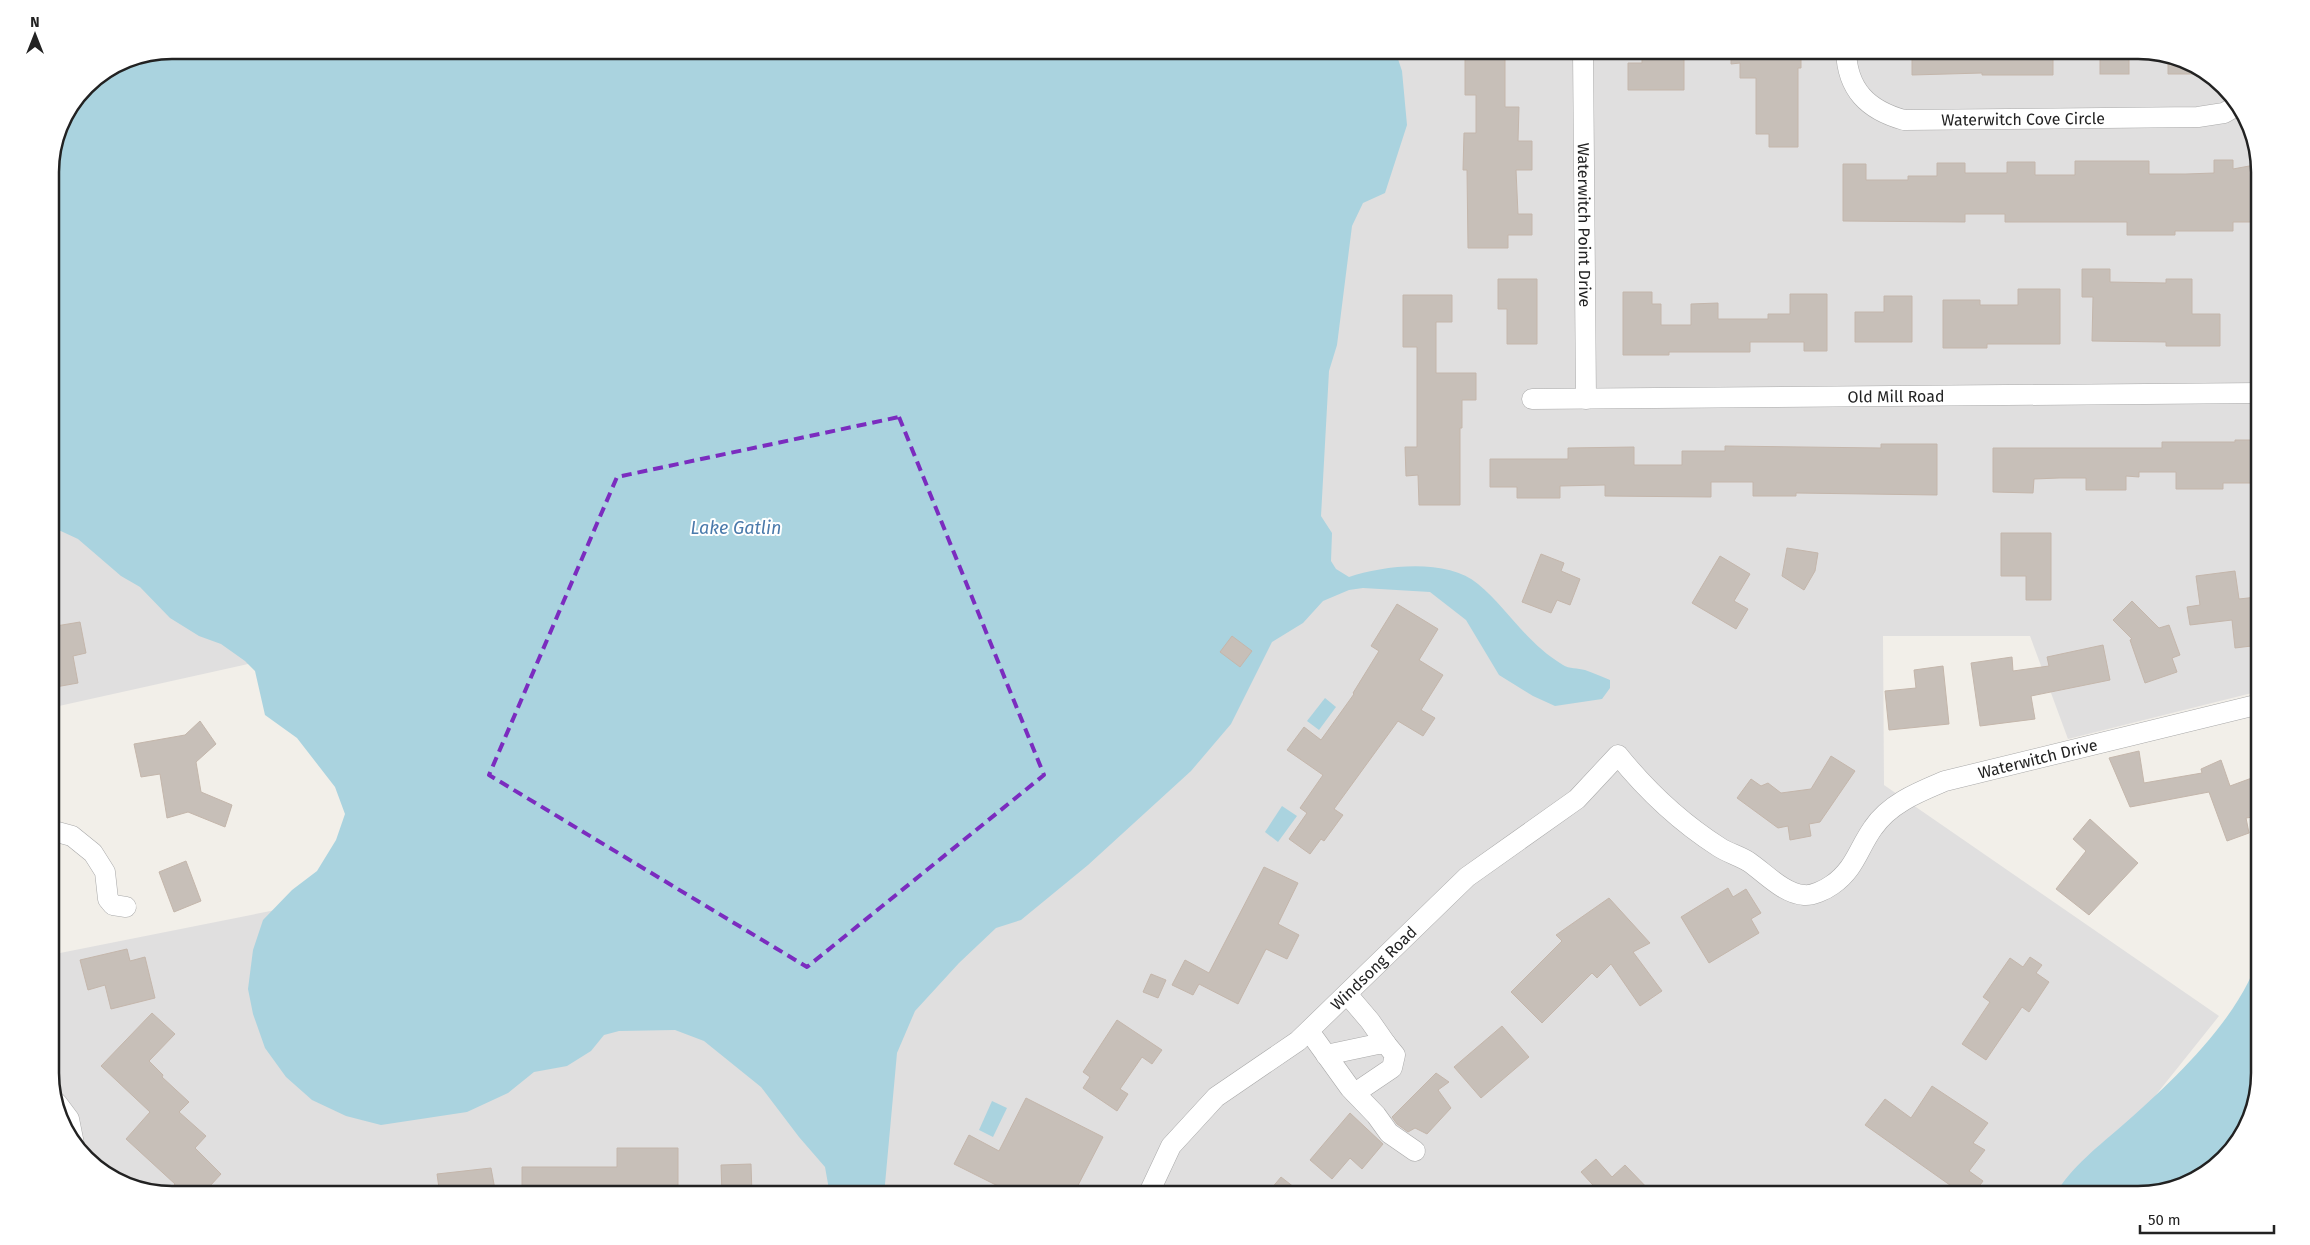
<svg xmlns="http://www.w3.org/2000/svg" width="2310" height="1245" font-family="'Fira Sans',sans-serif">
	<rect width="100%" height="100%" fill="#f2efe9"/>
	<polygon fill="#e0dfdf" points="172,50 2138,50 2192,63 2240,104 2260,164 2260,691 2068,739 2030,636 1883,636 1884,785 2219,1016 2076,1195 172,1195 118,1182 71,1141 50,1082 50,955 807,804 803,541 50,708 50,164 59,125 86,85 125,59"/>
	<g fill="#aad3df">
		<path d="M 172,50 L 1395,50 L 1402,71 L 1407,125 L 1385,193 L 1363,203 L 1352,226 L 1337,345 L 1329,371 L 1321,516 L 1332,533 L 1331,561 L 1336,569 L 1349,577 C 1384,565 1448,558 1478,584 C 1508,609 1526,643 1563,665 C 1569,669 1578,668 1585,670 C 1594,673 1602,677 1610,680 L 1610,688 L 1602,699 L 1555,706 L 1533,696 L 1499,675 L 1466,620 L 1430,592 L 1363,588 L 1349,590 L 1323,601 L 1303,623 L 1272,642 L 1231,724 L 1191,771 L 1088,865 L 1021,920 L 996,928 L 959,963 L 915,1011 L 897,1053 L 884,1195 L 830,1195 L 825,1167 L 799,1137 L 761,1087 L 704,1041 L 675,1030 L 619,1031 L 604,1035 L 591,1051 L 567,1066 L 534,1072 L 508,1093 L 467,1112 L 381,1125 L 346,1116 L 312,1100 L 286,1077 L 265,1048 L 253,1014 L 248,989 L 253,950 L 263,920 L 292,890 L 317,871 L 336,840 L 345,814 L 335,787 L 297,738 L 265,715 L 255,671 L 245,661 L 221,644 L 199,636 L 170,618 L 140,587 L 121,576 L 78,539 L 50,526 L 50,164 L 59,125 L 86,85 L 125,59 Z"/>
		<polygon points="1325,698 1336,707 1319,730 1307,721"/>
		<polygon points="1282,806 1297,816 1278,842 1265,832"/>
		<path d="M 2260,948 L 2260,1073 L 2247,1127 L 2206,1175 L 2139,1195 L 2055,1195 C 2071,1167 2100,1145 2124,1124 C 2171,1083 2249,1010 2260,948 Z"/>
		<polygon points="992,1101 1007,1108 993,1137 979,1130"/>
	</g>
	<g fill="#c7bfb8" stroke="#c4b6ab">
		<polygon points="1465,50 1505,50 1505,107 1519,107 1518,141 1532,141 1532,170 1516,170 1518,214 1532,214 1532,235 1508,235 1508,248 1468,248 1467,170 1463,170 1464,133 1476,133 1476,95 1465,95"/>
		<polygon points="1642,50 1684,50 1684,90 1628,90 1628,63 1642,63"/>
		<polygon points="1731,50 1801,50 1801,68 1798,68 1798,147 1769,147 1769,134 1756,134 1756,78 1740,78 1740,63 1731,64"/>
		<polygon points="1912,50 2053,50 2053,75 1982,75 1982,73 1912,75"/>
		<rect x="2100" y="50" width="29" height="24"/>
		<polygon points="2168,57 2192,63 2206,74 2168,74"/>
		<polygon points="2214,160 2233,160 2233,169 2260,164 2260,222 2233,222 2233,231 2175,231 2175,235 2127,235 2127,222 2005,222 2005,214 1965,214 1965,222 1843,221 1843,164 1866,164 1866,180 1908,180 1908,176 1937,176 1937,163 1965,163 1965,173 2007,173 2007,162 2035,162 2035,175 2075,175 2075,161 2149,161 2149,174 2186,174 2214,173"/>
		<polygon points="2082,269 2110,269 2110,282 2166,283 2166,279 2192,279 2192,314 2220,314 2220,346 2166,346 2166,342 2092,341 2093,297 2082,297"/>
		<polygon points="1498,279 1537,279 1537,344 1507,344 1507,309 1498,309"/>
		<polygon points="2018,289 2060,289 2060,344 1987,344 1987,348 1943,348 1943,300 1980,300 1980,305 2018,305"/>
		<polygon points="1623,292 1652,292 1652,304 1661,304 1661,325 1691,325 1691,304 1718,303 1718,319 1768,319 1768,314 1790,314 1790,294 1827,294 1827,351 1804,351 1804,342 1750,342 1750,352 1669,352 1669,355 1623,355"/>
		<polygon points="1403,295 1452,295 1452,322 1436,322 1436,373 1476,373 1476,400 1462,400 1462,428 1460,428 1460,505 1419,505 1418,475 1406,476 1405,447 1417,447 1417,347 1403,347"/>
		<polygon points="1884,296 1912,296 1912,342 1855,342 1855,312 1884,312"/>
		<polygon points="2235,440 2260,440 2260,483 2223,483 2223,489 2176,489 2176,472 2139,472 2139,477 2126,476 2126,490 2086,490 2086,478 2059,478 2034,479 2033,493 1993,492 1993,448 2162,448 2162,442 2235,442"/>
		<polygon points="1881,444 1937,444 1937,495 1796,493 1796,496 1753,496 1753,482 1711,482 1711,497 1605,496 1605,485 1560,486 1560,498 1517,498 1517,487 1490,487 1490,459 1568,459 1568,448 1634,447 1634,465 1682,465 1682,451 1725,451 1725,446 1881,448"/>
		<polygon points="2001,533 2051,533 2051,600 2026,600 2026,576 2001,576"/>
		<polygon points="1787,548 1818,553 1815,571 1804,590 1782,576"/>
		<polygon points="1541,554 1564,563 1561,571 1580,579 1570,605 1557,600 1551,613 1522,602"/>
		<polygon points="1720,556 1750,574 1734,601 1748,609 1736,629 1692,603"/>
		<polygon points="2235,571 2239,599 2257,597 2260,645 2235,648 2232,620 2190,625 2187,607 2200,605 2196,576"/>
		<polygon points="2132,601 2159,628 2169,625 2180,655 2172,658 2177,672 2145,683 2130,640 2132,639 2113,620"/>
		<polygon points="1397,604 1438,629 1419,660 1443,675 1421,710 1435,718 1423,736 1398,721 1334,809 1343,815 1324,841 1321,839 1310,854 1289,839 1307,813 1300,808 1323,775 1287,750 1304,727 1321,740 1354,694 1353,693 1379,651 1371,646"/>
		<polygon points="80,622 86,653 73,656 78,683 50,688 50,627"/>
		<polygon points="1232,636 1252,651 1240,667 1220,652"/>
		<polygon points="2103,645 2110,680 2031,696 2035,719 1980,726 1971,663 2012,657 2013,671 2049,666 2047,657"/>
		<polygon points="1943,666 1949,724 1889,730 1885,691 1916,688 1914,670"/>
		<polygon points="200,721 216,744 196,762 201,792 232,805 225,827 188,812 167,818 160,774 141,777 134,744 185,735"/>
		<polygon points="2139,751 2144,783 2202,773 2201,769 2221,760 2230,786 2260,775 2260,816 2246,818 2249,833 2227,841 2209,792 2130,807 2109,758"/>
		<polygon points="1831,756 1855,771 1820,822 1809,824 1811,836 1790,840 1788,826 1778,828 1737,798 1751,779 1761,786 1768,783 1781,793 1811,789"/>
		<polygon points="2090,819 2138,863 2089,915 2056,889 2086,851 2073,839"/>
		<polygon points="186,861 201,901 174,912 159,872"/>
		<polygon points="1264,867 1298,883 1278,924 1299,935 1287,959 1266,949 1238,1004 1199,984 1193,995 1172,985 1185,960 1209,973"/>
		<polygon points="1728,888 1733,897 1746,889 1761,913 1751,919 1759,933 1709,963 1681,917"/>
		<polygon points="1609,898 1650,943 1633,952 1662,991 1640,1006 1611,964 1597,978 1592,973 1542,1023 1511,992 1562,941 1556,935"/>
		<polygon points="127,949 130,961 145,957 155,998 111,1009 105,985 88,990 80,960"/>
		<polygon points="2030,957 2042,965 2036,973 2049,982 2029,1012 2022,1007 1986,1060 1962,1044 1990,1002 1983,997 2010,958 2023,967"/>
		<polygon points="1151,974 1166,980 1158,998 1143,992"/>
		<polygon points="152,1013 175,1034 149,1061 163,1075 162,1077 189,1102 179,1112 206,1136 195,1148 221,1174 210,1186 219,1195 166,1194 175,1184 126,1139 150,1112 101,1066"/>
		<polygon points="1117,1020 1162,1050 1152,1064 1142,1057 1120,1089 1128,1094 1117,1111 1083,1088 1090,1077 1083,1072"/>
		<polygon points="1502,1026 1529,1057 1481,1098 1454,1067"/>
		<polygon points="1436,1073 1449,1082 1438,1090 1451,1108 1427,1134 1415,1128 1408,1132 1397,1124 1392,1117"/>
		<polygon points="1932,1086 1988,1123 1973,1143 1985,1150 1969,1171 1983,1181 1973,1195 1964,1195 1865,1125 1885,1099 1911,1118"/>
		<polygon points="1026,1098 1103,1137 1073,1195 1016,1195 954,1164 969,1135 999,1151"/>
		<polygon points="1350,1113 1383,1144 1362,1169 1350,1158 1332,1179 1310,1160"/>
		<polygon points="617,1148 678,1148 678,1190 640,1190 640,1195 522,1195 522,1167 617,1167"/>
		<polygon points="1596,1159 1612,1177 1625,1165 1654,1195 1602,1195 1581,1172"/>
		<polygon points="751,1164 752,1195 722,1195 721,1165"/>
		<polygon points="491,1168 496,1195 440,1195 437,1174"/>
		<polygon points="1281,1177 1304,1195 1266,1195"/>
	</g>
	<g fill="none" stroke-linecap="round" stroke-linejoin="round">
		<defs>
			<g id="minor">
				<path id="s1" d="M 1583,50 L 1586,399"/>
				<path id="s2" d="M 1846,50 C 1847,90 1868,110 1904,120 L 2198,117 L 2224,113 L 2240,104"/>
				<path id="s3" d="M 1532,399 L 2260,393"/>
				<polyline points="50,830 72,836 93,853 105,872 108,899 113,905 126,907"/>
				<polyline points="1347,994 1370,1021 1386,1044"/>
				<polyline points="1309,1031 1350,1088 1376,1115 1389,1133 1415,1151"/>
				<polyline points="1326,1055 1378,1044 1386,1044 1395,1055 1392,1068 1355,1093"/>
				<polyline points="57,1103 69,1119 74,1144"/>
				<path id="s4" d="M 1148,1195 L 1171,1146 L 1216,1097 L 1298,1041 L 1467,877 L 1577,799 L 1618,755 C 1647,791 1680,822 1719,847 C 1728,853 1740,856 1749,862 C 1765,873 1784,894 1804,895 C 1812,896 1825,890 1832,885 C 1855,869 1858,849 1873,828 C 1890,803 1919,792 1945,781 L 2260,704"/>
			</g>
		</defs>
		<use href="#minor" stroke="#a9a9a9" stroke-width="21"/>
		<use href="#minor" stroke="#fff" stroke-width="20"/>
	</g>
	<path fill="none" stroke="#7b2cbf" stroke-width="4" stroke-dasharray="10 6" stroke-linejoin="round" d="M 899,417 L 1044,775 L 807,967 L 489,775 L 617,477 Z"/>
	<g text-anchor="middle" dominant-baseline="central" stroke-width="4" stroke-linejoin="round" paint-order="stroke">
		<g font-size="16" fill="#222" stroke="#fff">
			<text stroke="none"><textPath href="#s2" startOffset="218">Waterwitch Cove Circle</textPath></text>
			<text stroke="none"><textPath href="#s1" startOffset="175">Waterwitch Point Drive</textPath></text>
			<text stroke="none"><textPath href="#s3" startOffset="364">Old Mill Road</textPath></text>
			<text stroke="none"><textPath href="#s4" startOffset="1170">Waterwitch Drive</textPath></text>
			<text stroke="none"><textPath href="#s4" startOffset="325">Windsong Road</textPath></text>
		</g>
		<g font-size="18" font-style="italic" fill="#4a7aab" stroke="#fff">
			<text x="736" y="528">Lake Gatlin</text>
		</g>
	</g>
	<path d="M0 0H2310V1245H0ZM172 59H2138A113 113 0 0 1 2251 172V1073A113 113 0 0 1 2138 1186H172A113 113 0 0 1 59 1073V172A113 113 0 0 1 172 59Z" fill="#fff" fill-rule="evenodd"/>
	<path fill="none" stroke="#222" stroke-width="2.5" d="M172 59H2138A113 113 0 0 1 2251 172V1073A113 113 0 0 1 2138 1186H172A113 113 0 0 1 59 1073V172A113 113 0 0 1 172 59Z"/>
	<g transform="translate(35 35)" stroke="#ffffff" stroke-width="4" paint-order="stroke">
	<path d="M0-4L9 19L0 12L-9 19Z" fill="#222222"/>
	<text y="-8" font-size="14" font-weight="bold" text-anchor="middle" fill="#222222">N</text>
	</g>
	<path d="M2140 1225v8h134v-8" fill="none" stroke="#222222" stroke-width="2.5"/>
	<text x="2148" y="1225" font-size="15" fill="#222222" stroke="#ffffff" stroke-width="4" paint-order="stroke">50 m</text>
</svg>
